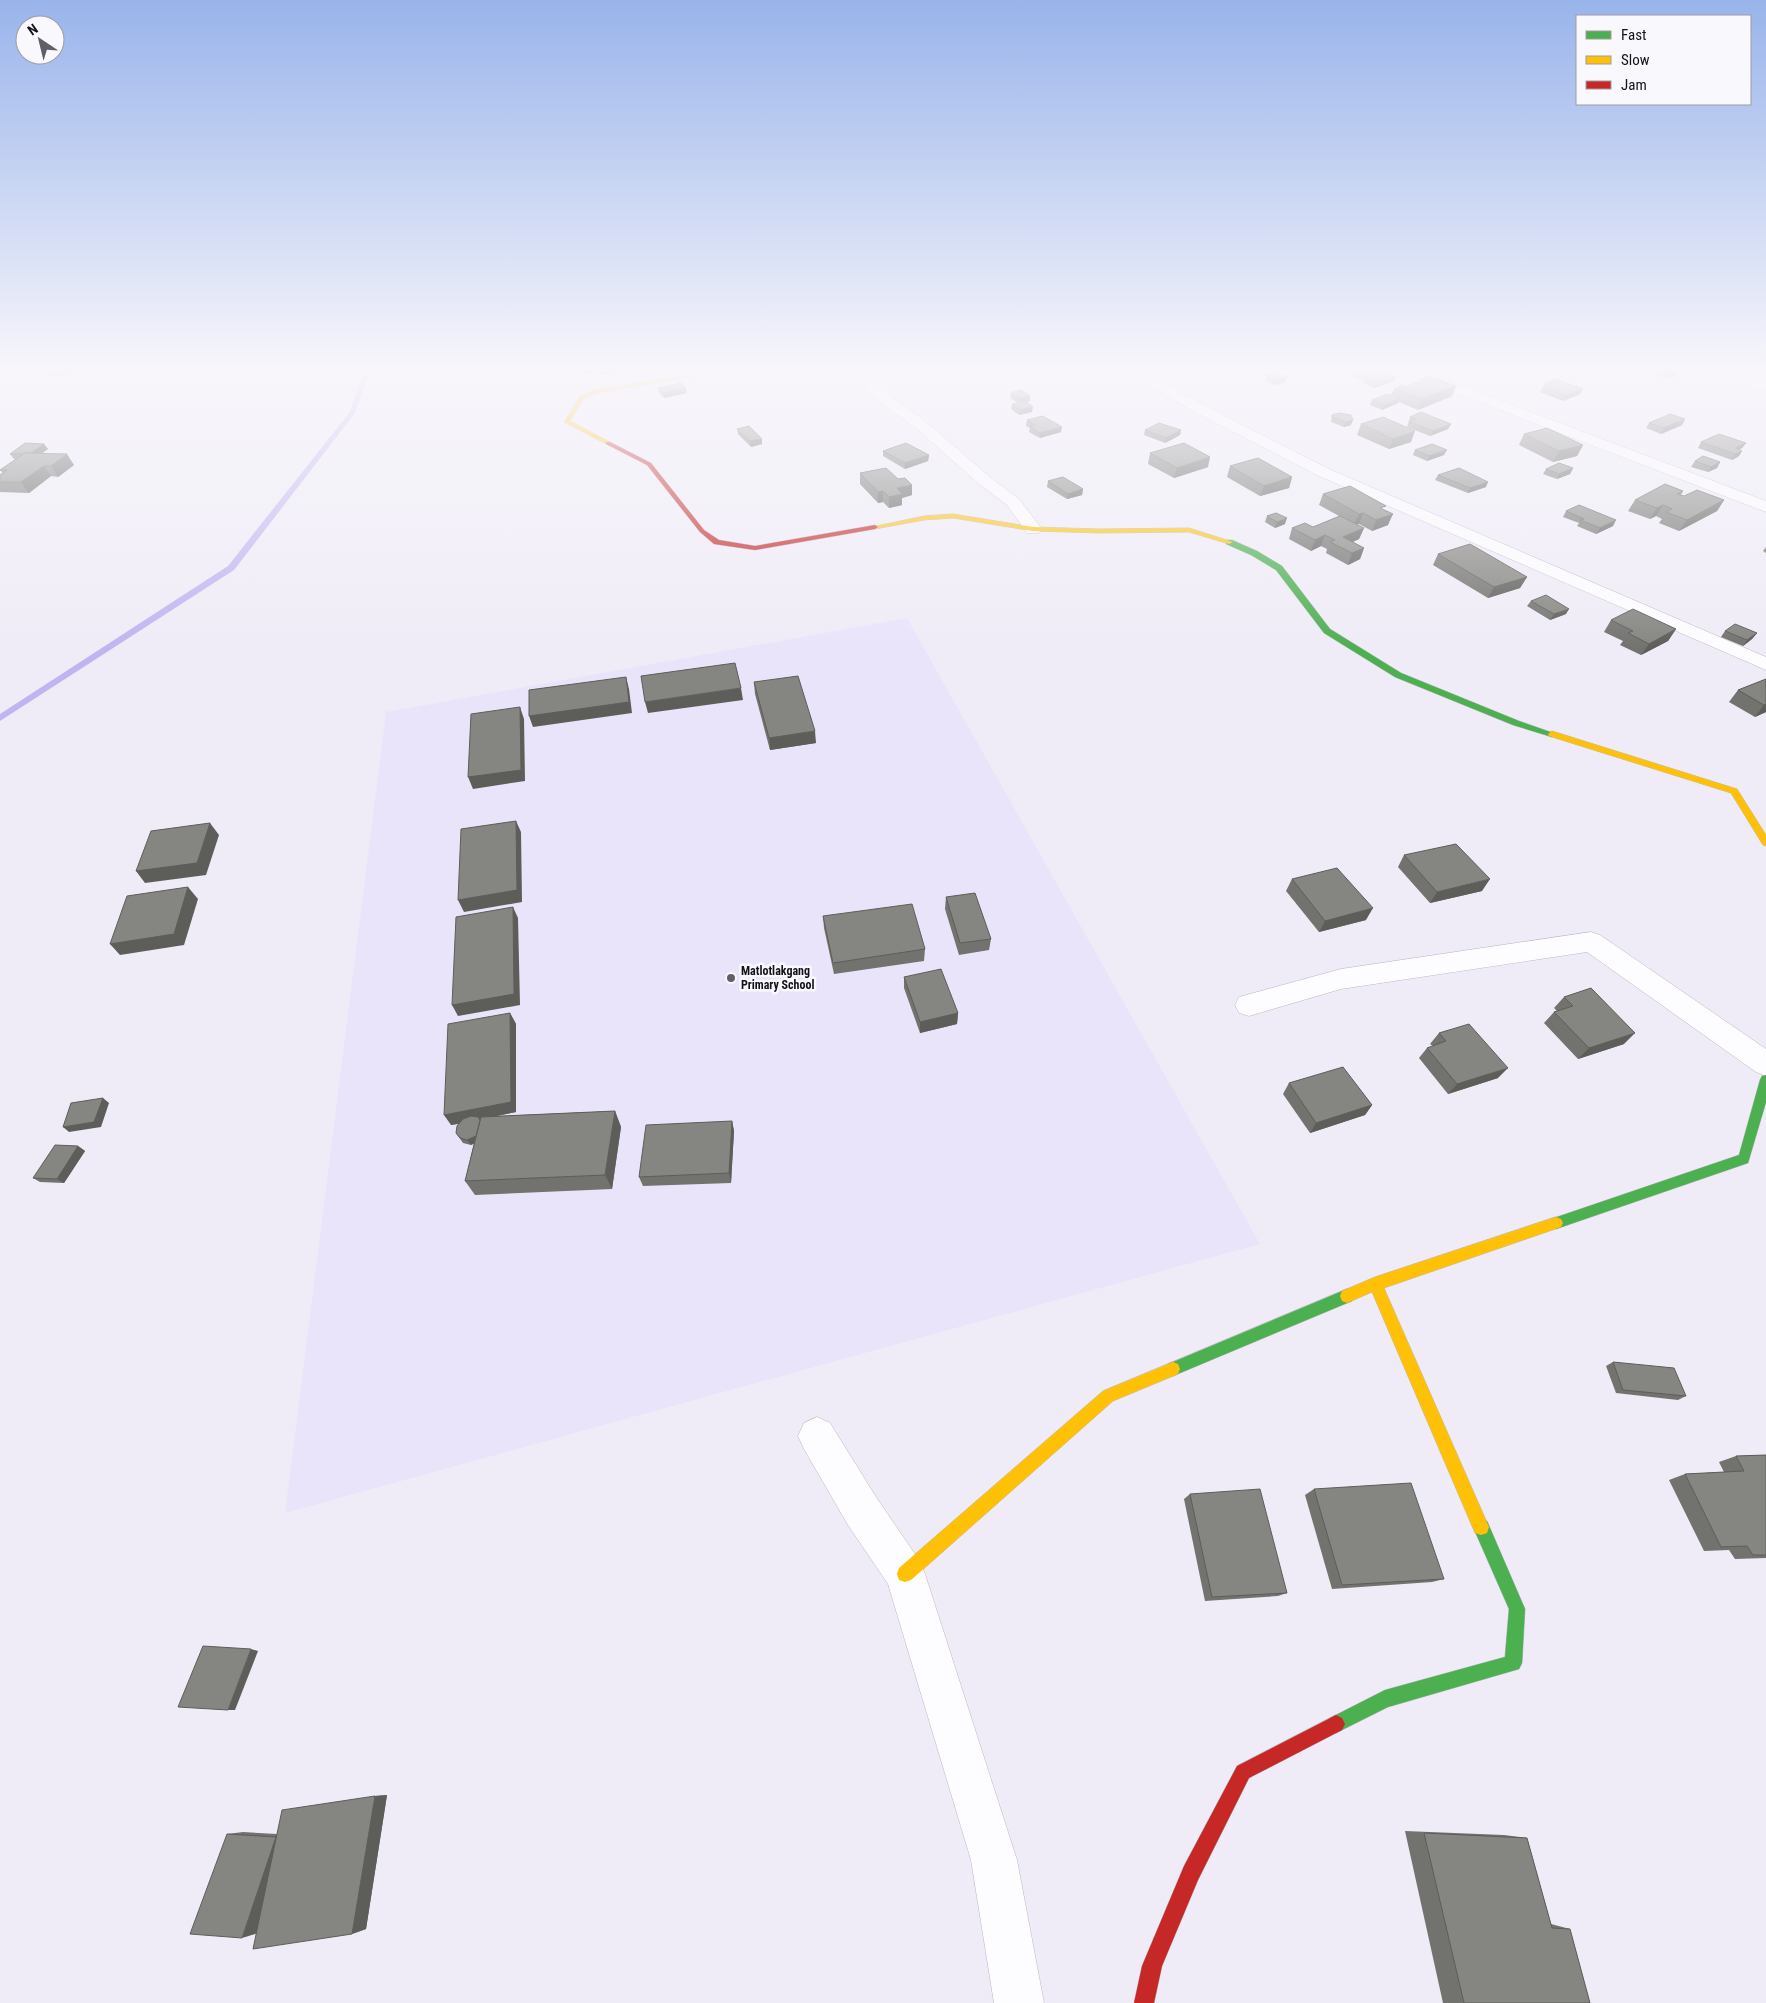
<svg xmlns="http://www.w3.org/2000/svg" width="1766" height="2003" font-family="'Roboto Condensed',sans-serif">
	<rect width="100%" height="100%" fill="#efecf7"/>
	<polygon fill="#eae4fb" points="907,618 1260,1244 285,1513 386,712"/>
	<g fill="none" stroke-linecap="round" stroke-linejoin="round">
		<polygon fill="#c2b4ef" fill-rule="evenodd" points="365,369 371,369 355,413 234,570 0,721 0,714 228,566 349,413"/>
		<defs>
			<g id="street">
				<polygon points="833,369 850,369 867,375 899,403 925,421 991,478 1019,499 1042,529 1039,533 1027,533 1007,505 979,484 915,427 889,409 857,381 834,372"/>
				<polygon points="1121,369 1137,369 1203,405 1329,469 1766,657 1766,670 1317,475 1193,411"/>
				<polygon points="1399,369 1417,369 1766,501 1766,512 1401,372"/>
				<polygon points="1702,369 1721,369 1766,383 1766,391 1703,372"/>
				<polygon points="1591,932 1600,935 1766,1049 1766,1076 1756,1072 1587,952 1341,989 1249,1016 1239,1013 1235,1005 1239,997 1341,969"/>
				<polygon points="817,1417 830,1423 876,1497 919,1560 925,1574 1017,1860 1044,2003 994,2003 971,1860 888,1584 848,1525 804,1449 798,1436 804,1423"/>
			</g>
			<g id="fast">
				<polygon points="1226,540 1232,540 1257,551 1282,566 1330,629 1401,673 1519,721 1556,734 1552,737 1513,725 1395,677 1324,633 1276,570 1251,555 1226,544"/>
				<polygon points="1766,1075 1766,1102 1748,1163 1556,1229 1551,1227 1549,1223 1551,1219 1739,1155 1760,1080 1762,1076"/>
				<polygon points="1347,1289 1352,1291 1354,1296 1352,1301 1173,1376 1168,1374 1166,1369 1168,1364"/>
				<polygon points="1481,1519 1487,1521 1525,1609 1522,1663 1519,1669 1388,1707 1336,1733 1330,1730 1327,1724 1330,1718 1385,1690 1505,1657 1509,1609 1473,1527 1475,1521"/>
			</g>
			<g id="slow">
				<polygon points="728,369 739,369 602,392 584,398 570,421 610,442 610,444 606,444 564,422 580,396 599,389"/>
				<polygon points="953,514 1033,527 1100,529 1189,528 1233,542 1229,544 1189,532 1100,533 1033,531 953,518 924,520 875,529 872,527 924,516"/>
				<polygon points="1552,731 1737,789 1766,835 1766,846 1763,845 1731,793 1549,736 1548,734"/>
				<polygon points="1556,1217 1561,1219 1563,1223 1561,1227 1384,1288 1489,1527 1487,1533 1481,1535 1475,1533 1372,1292 1347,1303 1342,1301 1340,1296 1342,1291 1375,1277"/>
				<polygon points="1173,1362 1178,1364 1180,1369 1178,1374 1113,1401 911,1580 905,1582 899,1580 897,1574 899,1568 1103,1391"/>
			</g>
			<g id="jam">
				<polygon points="606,442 610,442 651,463 704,530 719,540 755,546 875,525 878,527 875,529 755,550 714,544 700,532 647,465 606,444"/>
				<polygon points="1336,1715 1342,1718 1345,1724 1342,1730 1249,1778 1198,1880 1162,1966 1154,2003 1134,2003 1142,1966 1184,1866 1237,1766"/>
			</g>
		</defs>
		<use href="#street" stroke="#bab8c1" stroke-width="1"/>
		<use href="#fast" stroke="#bab8c1" stroke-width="1"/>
		<use href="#slow" stroke="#bab8c1" stroke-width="1"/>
		<use href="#jam" stroke="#bab8c1" stroke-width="1"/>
		<use href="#street" fill="#fdfcfe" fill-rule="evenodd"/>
		<use href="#fast" fill="#4caf50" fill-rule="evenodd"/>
		<use href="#slow" fill="#ffc107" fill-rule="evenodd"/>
		<use href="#jam" fill="#c62828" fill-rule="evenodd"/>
	</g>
	<g fill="#72726f">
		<polygon points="48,369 75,369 66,375 48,376 45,371"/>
		<polygon points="560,369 618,369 619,371 602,375 597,372 587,374 581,370 567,373"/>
		<polygon points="622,369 648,369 630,374"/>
		<polygon points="1309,369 1323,369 1315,371"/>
		<polygon points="1657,369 1677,372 1674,377 1665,378 1655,374"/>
		<polygon points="1352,371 1381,372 1395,376 1394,381 1374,388 1363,383 1364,381 1350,376"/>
		<polygon points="1267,375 1285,382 1274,385 1265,380"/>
		<polygon points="1420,379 1456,386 1452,396 1418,410 1399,402 1398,403 1382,410 1370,405 1372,400 1391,395 1394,389 1406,387 1419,382"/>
		<polygon points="1545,383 1580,394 1563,401 1540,392"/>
		<polygon points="658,388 687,393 664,398 659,393"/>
		<polygon points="1011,393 1030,396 1030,401 1026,402 1032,412 1019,415 1011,409 1012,404 1018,403 1010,398"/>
		<polygon points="1332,415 1351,425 1344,427 1331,422"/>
		<polygon points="1410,417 1451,424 1448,429 1430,436 1407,427"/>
		<polygon points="1685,419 1682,425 1661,434 1646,428 1649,423"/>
		<polygon points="1027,420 1061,432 1040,438 1029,432 1030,428 1026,426"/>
		<polygon points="1361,424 1411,442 1389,449 1357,435"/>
		<polygon points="737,429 762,439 762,444 751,447 738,434"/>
		<polygon points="1145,430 1181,430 1180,435 1165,443 1144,435"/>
		<polygon points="1524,434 1583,445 1577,456 1553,462 1519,445"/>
		<polygon points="1701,442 1746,443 1742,448 1739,450 1742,451 1739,456 1732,460 1698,448"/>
		<polygon points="44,444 48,449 41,454 74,465 58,477 51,476 29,493 0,492 0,475 3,473 0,470 16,459 14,459 10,454"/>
		<polygon points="1415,450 1444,455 1427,461 1413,455"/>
		<polygon points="883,451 929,455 928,461 905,469 883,456"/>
		<polygon points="1150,453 1208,467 1174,478 1148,464"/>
		<polygon points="1695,461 1720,462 1717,468 1708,472 1691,467"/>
		<polygon points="1230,466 1292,477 1289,488 1260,496 1227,477"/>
		<polygon points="1573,468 1570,474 1557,479 1543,474 1546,469"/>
		<polygon points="860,473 912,495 902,498 902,505 889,508 883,502 878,503 860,484"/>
		<polygon points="1438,475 1486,487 1468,493 1435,480"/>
		<polygon points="1048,481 1083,489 1082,495 1067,499 1047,487"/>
		<polygon points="1683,491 1681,495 1684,496 1724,500 1717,511 1679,531 1659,523 1662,519 1656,516 1650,519 1628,511 1635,500"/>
		<polygon points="1323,494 1384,510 1388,525 1372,531 1359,524 1356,525 1364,528 1359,539 1353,542 1364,548 1360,559 1348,565 1326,553 1327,549 1321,546 1311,551 1289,539 1292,528 1313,527 1339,516 1319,505"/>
		<polygon points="1566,511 1613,526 1596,534 1577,526 1579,523 1563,517"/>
		<polygon points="1267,516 1285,524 1275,528 1265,522"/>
		<polygon points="1766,547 1766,553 1763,551"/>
		<polygon points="1438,554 1527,577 1520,588 1488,598 1433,565"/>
		<polygon points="1531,601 1566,614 1550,620 1527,606"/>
		<polygon points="1611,620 1676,629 1668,641 1641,655 1620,645 1623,641 1604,632"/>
		<polygon points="1725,631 1757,633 1752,639 1743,646 1721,637"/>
		<polygon points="1766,679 1766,712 1755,717 1729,702 1738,690"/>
		<polygon points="754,682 816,743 770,750 755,694"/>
		<polygon points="1404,855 1482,891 1430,903 1398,867"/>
		<polygon points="1292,879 1366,920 1319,932 1286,891"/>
		<polygon points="946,897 991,939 989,950 959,955 945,909"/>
		<polygon points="823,916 925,949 924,961 834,974 824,928"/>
		<polygon points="904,977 958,1013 957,1024 920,1033 904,988"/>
		<polygon points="1564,997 1624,1044 1578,1059 1544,1023 1554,1012 1557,1011 1554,1008"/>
		<polygon points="510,1013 516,1024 516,1112 497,1116 615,1111 621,1127 612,1189 475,1195 465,1181 474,1143 471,1145 463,1143 456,1133 459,1124 451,1125"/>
		<polygon points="1439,1033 1498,1078 1448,1094 1419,1058 1427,1048 1433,1046 1430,1044"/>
		<polygon points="1289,1083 1372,1105 1365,1115 1310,1133 1283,1094"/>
		<polygon points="732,1121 734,1131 731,1183 643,1186 639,1177"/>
		<polygon points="78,1146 85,1151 64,1183 40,1182 33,1178"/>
		<polygon points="1613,1362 1686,1396 1678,1400 1616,1393 1606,1366"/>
		<polygon points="1766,1455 1766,1558 1735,1559 1729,1550 1704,1551 1669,1480 1685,1474 1724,1472 1719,1462 1736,1456"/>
		<polygon points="1314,1489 1444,1579 1432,1582 1332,1589 1305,1495"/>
		<polygon points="1190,1494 1287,1593 1278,1596 1205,1601 1184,1499"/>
		<polygon points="387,1795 366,1929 352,1934 256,1934 227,1834 243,1832 277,1834 375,1796"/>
		<polygon points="1405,1831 1504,1835 1527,1838 1551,1924 1570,1929 1590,2003 1443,2003"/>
	</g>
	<g fill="#5d5d5a">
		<polygon points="66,369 75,369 66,375 63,370"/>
		<polygon points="566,369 580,369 581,370 567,373"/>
		<polygon points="586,369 597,369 597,372 587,374"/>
		<polygon points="601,369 618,369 619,371 602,375"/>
		<polygon points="630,369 648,369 630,374"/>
		<polygon points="1316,369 1323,369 1315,371"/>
		<polygon points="1677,372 1674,377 1665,378 1668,373"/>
		<polygon points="1395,376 1394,381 1374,388 1376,383"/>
		<polygon points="1287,377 1285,382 1274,385 1275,380"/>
		<polygon points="1456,386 1452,396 1418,410 1422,399"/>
		<polygon points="686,388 687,393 664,398 663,393"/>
		<polygon points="1583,389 1580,394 1563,401 1566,396"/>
		<polygon points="1030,396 1030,401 1020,403 1020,398"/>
		<polygon points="1400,398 1398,403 1382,410 1384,405"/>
		<polygon points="1033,407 1032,412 1019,415 1020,410"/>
		<polygon points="1685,419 1682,425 1661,434 1664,428"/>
		<polygon points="1353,420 1351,425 1344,427 1346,422"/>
		<polygon points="1451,424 1448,429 1430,436 1433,431"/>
		<polygon points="1062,427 1061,432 1040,438 1040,433"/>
		<polygon points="1181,430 1180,435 1165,443 1166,438"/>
		<polygon points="1415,431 1411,442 1389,449 1393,439"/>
		<polygon points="762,439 762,444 751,447 750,441"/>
		<polygon points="1746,443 1742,448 1731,454 1735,448"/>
		<polygon points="44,444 48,449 32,460 29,455"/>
		<polygon points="1583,445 1577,456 1553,462 1559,451"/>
		<polygon points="1447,450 1444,455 1427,461 1429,456"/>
		<polygon points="1742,451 1739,456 1732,460 1735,454"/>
		<polygon points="67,454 74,465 58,477 51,466"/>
		<polygon points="929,455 928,461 905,469 905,463"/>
		<polygon points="1210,457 1208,467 1174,478 1177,468"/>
		<polygon points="1720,462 1717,468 1708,472 1711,467"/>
		<polygon points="44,466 51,476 29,493 21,482"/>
		<polygon points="1573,468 1570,474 1557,479 1559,474"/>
		<polygon points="1292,477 1289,488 1260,496 1264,486"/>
		<polygon points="1488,482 1486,487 1468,493 1470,488"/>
		<polygon points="912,485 912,495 902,498 902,505 889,508 889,497 897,488"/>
		<polygon points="1083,489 1082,495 1067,499 1068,494"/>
		<polygon points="883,491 883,502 878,503 878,492"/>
		<polygon points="1724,500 1717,511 1679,531 1687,520"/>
		<polygon points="1663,505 1656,516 1650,519 1657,508"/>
		<polygon points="1363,513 1359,524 1354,525 1359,514"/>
		<polygon points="1393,514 1388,525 1372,531 1376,520"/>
		<polygon points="1287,518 1285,524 1275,528 1277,522"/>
		<polygon points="1616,520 1613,526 1596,534 1600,528"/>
		<polygon points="1364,528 1359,539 1340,547 1343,537"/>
		<polygon points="1325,535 1321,546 1311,551 1315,540"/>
		<polygon points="1364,548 1360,559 1348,565 1352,553"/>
		<polygon points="1527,577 1520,588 1488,598 1494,587"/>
		<polygon points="1569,609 1566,614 1550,620 1554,614"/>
		<polygon points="1676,629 1668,641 1641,655 1649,644"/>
		<polygon points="1757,633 1752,639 1743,646 1747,640"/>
		<polygon points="626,677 629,689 632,713 533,727 529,716"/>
		<polygon points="741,688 743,700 648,713 645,702"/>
		<polygon points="1766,704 1766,712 1755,717 1764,705"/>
		<polygon points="520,707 524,719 525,781 473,789 468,777"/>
		<polygon points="815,731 816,743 770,750 769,738"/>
		<polygon points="516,821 521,832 522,902 464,912 458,900"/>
		<polygon points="210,823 219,835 206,875 145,883 136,871"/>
		<polygon points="1490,879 1482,891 1430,903 1437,892"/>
		<polygon points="188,887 198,899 184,945 120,955 110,944"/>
		<polygon points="513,907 518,918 520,1005 458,1016 452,1005"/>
		<polygon points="1373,908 1366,920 1319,932 1325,921"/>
		<polygon points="510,1013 516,1024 516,1112 451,1125 444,1115"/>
		<polygon points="958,1013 957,1024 920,1033 920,1022"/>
		<polygon points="1635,1033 1624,1044 1578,1059 1589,1048"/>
		<polygon points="1508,1068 1498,1078 1448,1094 1457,1084"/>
		<polygon points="103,1098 109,1103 101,1127 69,1132 63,1127"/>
		<polygon points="1372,1105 1365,1115 1310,1133 1316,1123"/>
		<polygon points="615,1111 621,1127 612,1189 605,1175"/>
		<polygon points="732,1121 734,1131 731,1183 729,1173"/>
		<polygon points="486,1128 480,1141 471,1145 467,1140"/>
		<polygon points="78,1146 85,1151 64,1183 57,1179"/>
		<polygon points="251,1649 258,1651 235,1710 228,1710"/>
		<polygon points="387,1795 366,1929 352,1934 375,1796"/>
		<polygon points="291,1835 258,1933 242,1938 276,1837"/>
	</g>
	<g fill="#858581" stroke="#5d5d5a">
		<polygon points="48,369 66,369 63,370 45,371"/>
		<polygon points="1359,369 1370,369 1381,372 1384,371 1395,376 1376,383 1365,378 1368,377 1352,371"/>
		<polygon points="1657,369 1669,369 1677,372 1668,373"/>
		<polygon points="1277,372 1287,377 1275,380 1267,375"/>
		<polygon points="1429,376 1456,386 1422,399 1394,389 1402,385 1406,387 1423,380 1420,379"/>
		<polygon points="1555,379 1583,389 1566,396 1543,387 1550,385 1545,383"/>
		<polygon points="681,383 686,388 663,393 658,388"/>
		<polygon points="1021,390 1030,396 1020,398 1011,393"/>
		<polygon points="1388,394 1400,398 1384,405 1372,400"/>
		<polygon points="1025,401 1033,407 1020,410 1012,404"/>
		<polygon points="1421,412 1451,424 1433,431 1409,422 1416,419 1410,417"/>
		<polygon points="1340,413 1351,415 1353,420 1346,422 1332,417 1332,415"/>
		<polygon points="1670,414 1685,419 1664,428 1649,423"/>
		<polygon points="1043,416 1062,427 1040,433 1030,427 1035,425 1027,420"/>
		<polygon points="1383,417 1415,431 1393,439 1361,424"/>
		<polygon points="1159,423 1181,430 1166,438 1145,430"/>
		<polygon points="749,426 762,439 750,441 737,429"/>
		<polygon points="1547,428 1583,445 1559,451 1524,434"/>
		<polygon points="1719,434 1746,443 1735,448 1742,451 1735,454 1701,442"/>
		<polygon points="25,443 44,444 31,453 25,453 23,454 10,454"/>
		<polygon points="906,443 929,455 905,463 883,451"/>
		<polygon points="1184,443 1210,457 1177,468 1150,453"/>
		<polygon points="1432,444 1447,450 1429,456 1415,450"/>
		<polygon points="25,453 67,454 51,466 44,466 21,482 0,482 0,475 7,470 0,470"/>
		<polygon points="1703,456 1720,462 1711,467 1695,461"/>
		<polygon points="1258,458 1292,477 1264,486 1230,466"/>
		<polygon points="1559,463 1573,468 1559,474 1546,469"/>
		<polygon points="886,468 898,479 905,478 912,485 897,488 902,494 889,497 883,491 878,492 860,473"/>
		<polygon points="1459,468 1488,482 1470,488 1438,475"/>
		<polygon points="1063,477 1083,489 1068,494 1048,481"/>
		<polygon points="1665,484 1683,491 1677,494 1684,496 1697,490 1724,500 1687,520 1666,512 1672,509 1663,505 1657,508 1635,500"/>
		<polygon points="1350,486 1386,506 1380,508 1393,514 1376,520 1363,513 1359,514 1323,494"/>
		<polygon points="1579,505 1616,520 1600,528 1580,520 1584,519 1566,511"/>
		<polygon points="1276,513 1287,518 1277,522 1267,516"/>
		<polygon points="1340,516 1364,528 1343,537 1364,548 1352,553 1330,542 1335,540 1325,535 1315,540 1292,528 1305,523 1313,527"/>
		<polygon points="1470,544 1527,577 1494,587 1438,554"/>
		<polygon points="1546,595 1569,609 1554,614 1531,601"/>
		<polygon points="1633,609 1676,629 1649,644 1628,633 1633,631 1611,620"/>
		<polygon points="1735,624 1757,633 1747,640 1725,631"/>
		<polygon points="735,663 741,688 645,702 641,676"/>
		<polygon points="798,676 815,731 769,738 754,682"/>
		<polygon points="626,677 629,702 529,716 529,690"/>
		<polygon points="1766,679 1766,704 1764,705 1738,690"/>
		<polygon points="520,707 521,770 468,777 471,714"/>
		<polygon points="516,821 517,890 458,900 461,829"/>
		<polygon points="210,823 197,863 136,871 151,831"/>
		<polygon points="1456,844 1490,879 1437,892 1404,855"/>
		<polygon points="1337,868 1373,908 1325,921 1292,879"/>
		<polygon points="188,887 174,934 110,944 127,896"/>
		<polygon points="975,893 991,939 960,943 946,897"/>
		<polygon points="912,904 925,949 833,963 823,916"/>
		<polygon points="513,907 514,994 452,1005 456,917"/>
		<polygon points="941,969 958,1013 920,1022 904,977"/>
		<polygon points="1591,988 1635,1033 1589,1048 1554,1012 1573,1006 1564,997"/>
		<polygon points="510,1013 511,1102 444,1115 448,1024"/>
		<polygon points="1469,1024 1508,1068 1457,1084 1427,1048 1446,1041 1439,1033"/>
		<polygon points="1343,1067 1372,1105 1316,1123 1289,1083"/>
		<polygon points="103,1098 94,1122 63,1127 71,1103"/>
		<polygon points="615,1111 605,1175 465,1181 481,1117"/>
		<polygon points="471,1116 478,1117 480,1120 476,1136 467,1140 460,1138 456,1133 457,1126 463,1119"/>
		<polygon points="732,1121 729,1173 639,1177 646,1125"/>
		<polygon points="55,1145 78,1146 57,1179 33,1178"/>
		<polygon points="1613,1362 1674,1368 1686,1396 1623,1390"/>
		<polygon points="1766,1455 1766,1555 1753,1555 1747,1546 1721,1547 1685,1474 1744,1471 1736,1456"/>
		<polygon points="1411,1483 1444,1579 1342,1585 1314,1489"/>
		<polygon points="1260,1489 1287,1593 1212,1597 1190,1494"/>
		<polygon points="203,1646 251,1649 228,1710 178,1707"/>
		<polygon points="375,1796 352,1934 253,1949 282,1810"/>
		<polygon points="1424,1833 1527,1838 1552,1928 1570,1929 1590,2003 1464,2003"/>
		<polygon points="227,1834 276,1837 242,1938 190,1934"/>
	</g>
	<linearGradient id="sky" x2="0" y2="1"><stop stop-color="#99b4eb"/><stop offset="0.57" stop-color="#f8f6fb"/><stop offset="1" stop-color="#f8f6fb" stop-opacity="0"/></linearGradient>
	<rect width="1766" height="649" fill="url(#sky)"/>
	<circle fill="#605e67" stroke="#f9f8fd" stroke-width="2" cx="731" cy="978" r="5"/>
	<g text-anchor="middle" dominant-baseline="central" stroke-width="5" stroke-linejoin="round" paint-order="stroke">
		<g font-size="12" font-weight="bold" fill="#13111a" stroke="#f9f8fd" text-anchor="start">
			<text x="741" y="971">Matlotlakgang<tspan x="741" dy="14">Primary School</tspan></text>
		</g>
	</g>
	<rect x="1576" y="15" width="175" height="90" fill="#f9f8fd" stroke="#9d9ca2"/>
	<rect x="1586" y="31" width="25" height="8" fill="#4caf50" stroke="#9d9ca2"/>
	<text x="1621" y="40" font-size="15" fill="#13111a">Fast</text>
	<rect x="1586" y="56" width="25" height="8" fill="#ffc107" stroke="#9d9ca2"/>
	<text x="1621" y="65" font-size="15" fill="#13111a">Slow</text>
	<rect x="1586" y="81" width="25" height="8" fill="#c62828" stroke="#9d9ca2"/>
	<text x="1621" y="90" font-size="15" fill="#13111a">Jam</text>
	<g transform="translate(40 40) rotate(325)"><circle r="24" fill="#f9f8fd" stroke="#9d9ca2"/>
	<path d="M0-4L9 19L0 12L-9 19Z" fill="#605e67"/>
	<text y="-8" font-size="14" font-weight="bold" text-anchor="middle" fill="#13111a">N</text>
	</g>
</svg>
